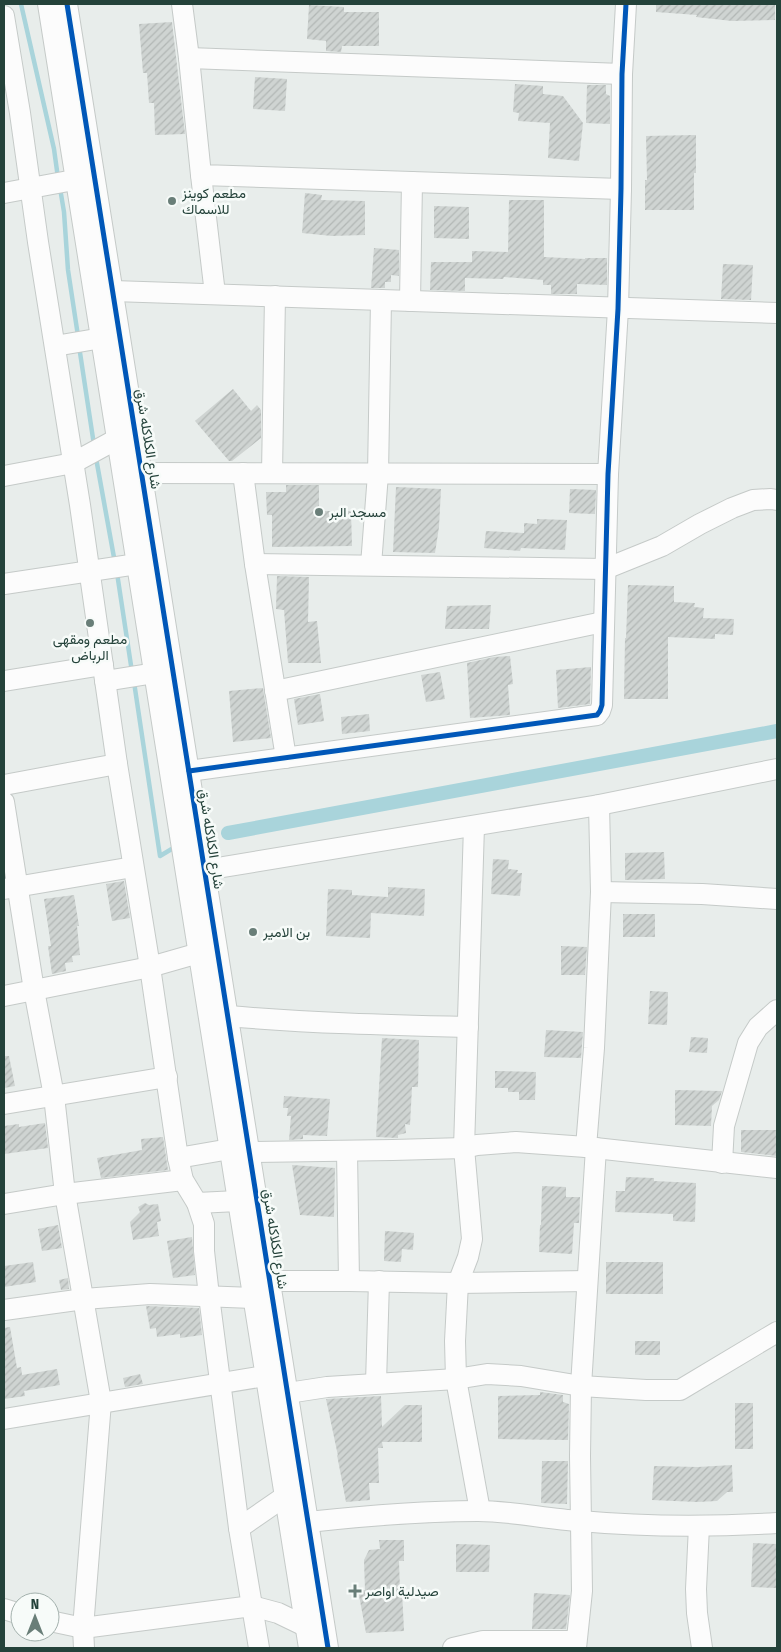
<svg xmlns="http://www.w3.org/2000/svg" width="781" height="1652" font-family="'Fira Sans Condensed',Vazirmatn,sans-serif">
	<defs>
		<pattern id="building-hatch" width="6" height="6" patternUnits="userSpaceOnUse" patternTransform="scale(1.25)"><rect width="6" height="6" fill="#cfd4d2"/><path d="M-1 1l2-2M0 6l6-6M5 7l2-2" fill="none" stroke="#b2b7b5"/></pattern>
	</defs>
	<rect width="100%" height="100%" fill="#e8edeb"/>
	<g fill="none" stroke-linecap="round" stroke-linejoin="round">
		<g stroke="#a9d4db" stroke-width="4.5">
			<polyline points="21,4 54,149 58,178"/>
			<polyline points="60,188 64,212 68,270 78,336"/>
			<polyline points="79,346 94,445"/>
			<polyline points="96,458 115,563"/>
			<polyline points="117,573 132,672"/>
			<polyline points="134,682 160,856 175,847"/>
		</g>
		<polyline stroke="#a9d4db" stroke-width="14" points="228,833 777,731"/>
	</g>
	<g fill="url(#building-hatch)">
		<polygon points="656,4 775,4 775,20 732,21 696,17 697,15 656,12"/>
		<polygon points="309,5 344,7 344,12 379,12 379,46 342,46 341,52 326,51 326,41 307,39"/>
		<polygon points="172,22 185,134 155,135 154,103 149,103 147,73 143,73 139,24"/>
		<polygon points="255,77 287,79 285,111 253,109"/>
		<polygon points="515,84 543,86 543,94 563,96 583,123 579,161 548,158 550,123 518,121 519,113 513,112"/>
		<polygon points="587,85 606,85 606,94 610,96 610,124 586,123"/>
		<polygon points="696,135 696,173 694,173 694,210 645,210 645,180 647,180 646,136"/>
		<polygon points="305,193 322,195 321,200 365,201 365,235 332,236 302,233"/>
		<polygon points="509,200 544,200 544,257 585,259 585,258 607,258 607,285 577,284 577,294 551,294 551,285 543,285 543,280 504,277 503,279 465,278 465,291 430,290 431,262 472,262 472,251 508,252"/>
		<polygon points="434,206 469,207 469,239 434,238"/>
		<polygon points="374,248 399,250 399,276 391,275 391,282 385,282 385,288 371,288"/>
		<polygon points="723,264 753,265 751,300 721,299"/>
		<polygon points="233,389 251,411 257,405 261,410 261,438 232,461 229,461 195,421"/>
		<polygon points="286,485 319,485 319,511 351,511 352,546 272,547 272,515 267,515 266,492 286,492"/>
		<polygon points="396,487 441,489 439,527 435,553 393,552"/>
		<polygon points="570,489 596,490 595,514 569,513"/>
		<polygon points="537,519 567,520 565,550 521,548 520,551 484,548 486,531 524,533 524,523 537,524"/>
		<polygon points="277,576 309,577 308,622 317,621 321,663 288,663 284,610 276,609"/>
		<polygon points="628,585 674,586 674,602 695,603 694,607 704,608 703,618 734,619 733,635 715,634 715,639 668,637 668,699 624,699 625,638 626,638"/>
		<polygon points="491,605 489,629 445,629 447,606"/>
		<polygon points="510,656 513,684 508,685 510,715 470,718 467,663 494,657"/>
		<polygon points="591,667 590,704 558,708 556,670"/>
		<polygon points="440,672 445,699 426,702 421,675"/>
		<polygon points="263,688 271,738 233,742 229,691"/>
		<polygon points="320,694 324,721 298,725 294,699"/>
		<polygon points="369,714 370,731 342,734 341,717"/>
		<polygon points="664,852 665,879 625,880 625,853"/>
		<polygon points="493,859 509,860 508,869 518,870 517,873 522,873 520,896 491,894"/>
		<polygon points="124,881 130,918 112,921 106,884"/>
		<polygon points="388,887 425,889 424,916 371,913 370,938 326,936 328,889 352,890 352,895 388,897"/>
		<polygon points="74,895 79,926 77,926 80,955 72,956 73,962 65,963 66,971 52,974 48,946 51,946 44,899"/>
		<rect x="623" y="914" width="32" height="23"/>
		<polygon points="561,946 587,947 585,975 561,975"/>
		<polygon points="650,991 668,992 667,1025 648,1024"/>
		<polygon points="546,1030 583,1032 581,1058 544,1057"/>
		<polygon points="691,1037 708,1038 707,1053 689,1052"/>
		<polygon points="382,1038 419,1040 418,1087 412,1087 410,1125 405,1124 406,1133 398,1135 398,1138 376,1137"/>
		<polygon points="4,1056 9,1056 15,1086 4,1088"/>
		<polygon points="495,1071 536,1072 535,1100 519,1100 519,1092 508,1092 508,1088 495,1088"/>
		<polygon points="675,1090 722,1091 719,1100 712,1106 711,1126 675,1125"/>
		<polygon points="284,1096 330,1099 327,1136 303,1135 303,1139 289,1140 291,1116 287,1116 288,1108 283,1108"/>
		<polygon points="45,1123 48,1148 4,1154 4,1126 19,1124 19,1127"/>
		<polygon points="741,1130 777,1130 777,1156 741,1152"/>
		<polygon points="163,1137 168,1170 101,1178 97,1158 142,1150 141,1139"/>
		<polygon points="292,1165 335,1168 334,1217 300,1215"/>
		<polygon points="626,1177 654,1178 654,1181 696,1183 695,1222 673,1221 673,1214 615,1212 616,1191 625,1191"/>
		<polygon points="542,1186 566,1187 566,1197 580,1197 579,1223 574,1223 572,1254 539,1252 540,1225 541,1225"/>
		<polygon points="145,1203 149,1205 158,1204 161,1221 157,1222 159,1236 133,1240 130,1222 140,1212 138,1207"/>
		<polygon points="58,1225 62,1248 42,1251 38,1229"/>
		<polygon points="385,1231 414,1233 413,1250 402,1249 401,1262 384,1261"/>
		<polygon points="192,1237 195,1275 173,1278 167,1241"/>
		<polygon points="33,1262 36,1282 4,1287 4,1266"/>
		<rect x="606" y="1262" width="57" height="32"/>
		<polygon points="68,1278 69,1289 61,1290 59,1280"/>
		<polygon points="146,1306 199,1308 202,1335 180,1338 180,1334 157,1337 156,1328 150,1329"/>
		<polygon points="10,1327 17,1368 21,1367 22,1375 57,1369 60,1385 24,1391 25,1396 4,1399 4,1328"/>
		<rect x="635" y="1341" width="25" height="14"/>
		<polygon points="140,1374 143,1384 125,1387 123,1378"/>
		<polygon points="540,1392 563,1395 563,1402 569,1404 568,1440 498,1439 498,1396 540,1395"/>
		<polygon points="381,1396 382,1427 405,1405 422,1405 422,1442 382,1442 383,1448 378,1448 379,1483 369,1483 370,1500 346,1502 337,1455 338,1456 326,1399"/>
		<rect x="735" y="1403" width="18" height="46"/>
		<polygon points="542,1461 568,1461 567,1504 541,1503"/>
		<polygon points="732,1465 733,1492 727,1492 717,1501 697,1502 652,1500 654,1466 698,1467"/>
		<polygon points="379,1540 404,1540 404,1561 399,1561 400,1590 402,1590 404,1631 366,1633 358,1590 365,1590 364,1560 369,1550 380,1549"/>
		<polygon points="753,1543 777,1544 777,1588 751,1587"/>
		<polygon points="456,1544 490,1545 489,1572 456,1572"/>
		<polygon points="534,1593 570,1595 566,1629 532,1629"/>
	</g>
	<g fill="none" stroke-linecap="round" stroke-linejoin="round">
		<defs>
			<g id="minor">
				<polyline points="48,4 309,1648"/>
				<polyline points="67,4 328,1648"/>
				<polyline points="182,4 189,58 201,175 621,189"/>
				<polyline points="4,16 20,113 38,242 80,505 117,764 150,967 178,1158 183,1180 197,1203 204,1224 204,1251 209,1296 239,1528 259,1648"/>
				<polyline points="189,58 622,74"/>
				<polyline points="201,175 215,294"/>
				<polyline points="4,193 90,177"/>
				<polyline points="113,291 777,313"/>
				<polyline points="410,301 412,182"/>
				<polyline points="55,346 102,338"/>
				<polyline points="141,473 608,474"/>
				<polyline points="243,473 255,564 286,758"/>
				<polyline points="272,473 275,296"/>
				<polyline points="4,476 73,463 117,439"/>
				<polyline points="255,564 605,569 662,546 700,524 732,508 753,500 771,499 777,500"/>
				<polyline points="371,565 378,474 381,300"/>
				<polyline points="4,584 137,564"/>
				<polyline points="4,681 103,665"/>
				<polyline points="105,681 155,673"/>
				<polyline points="275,691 603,622"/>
				<polyline points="189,771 597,715 600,711 602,705 608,474 618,309 621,189 622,74 626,4"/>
				<polyline points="4,785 117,764"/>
				<polyline points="4,802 34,990 54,1096 65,1194 101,1402 83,1628 84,1648"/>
				<polyline points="474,826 464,1148 472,1239 468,1257 458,1283 455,1341 456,1379 480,1511"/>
				<polyline points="205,870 599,805 777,769"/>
				<polyline points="4,889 133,867"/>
				<polyline points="601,892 702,894 777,899"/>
				<polyline points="4,996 150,967 199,953"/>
				<path d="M 228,1016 C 308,1023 388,1025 468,1027"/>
				<polyline points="4,1104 167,1077"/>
				<polyline points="586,1147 594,1048 601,892 599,805"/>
				<polyline points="347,1151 349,1281"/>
				<polyline points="249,1152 393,1150 464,1148 477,1145 516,1142 586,1147 777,1168"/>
				<polyline points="178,1158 230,1149"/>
				<polyline points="722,1163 724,1126 748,1043 758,1027 777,1010"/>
				<polyline points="197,1203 238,1201"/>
				<polyline points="4,1204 65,1194 183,1180"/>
				<polyline points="270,1281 349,1281 458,1283 587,1281"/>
				<polyline points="4,1310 84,1299 150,1294 253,1298"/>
				<polyline points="376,1383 379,1281"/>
				<polyline points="275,1395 327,1387 456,1379 487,1374 521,1376 581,1386 646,1390 680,1390 777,1332"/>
				<polyline points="4,1419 265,1376"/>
				<path d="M 308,1522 C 364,1516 422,1511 478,1511 C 512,1511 546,1519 580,1521 C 646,1527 712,1527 777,1523"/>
				<polyline points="699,1526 696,1589 697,1613 702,1648"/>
				<polyline points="239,1528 284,1497"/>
				<polyline points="4,1609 20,1614"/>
				<polyline points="50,1621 83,1628 252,1606 278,1613 305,1626"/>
				<polyline points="453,1648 483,1641 576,1641"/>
				<polyline points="576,1648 582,1591 580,1456 581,1386 596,1148"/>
			</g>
		</defs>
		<use href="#minor" stroke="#c5cac8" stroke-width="22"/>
		<use href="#minor" stroke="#fcfcfc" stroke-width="20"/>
		<defs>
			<g id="cycleway">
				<polyline points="67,4 328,1648"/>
				<polyline points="189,771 597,715 600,711 602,705 608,474 618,309 621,189 622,74 626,4"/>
			</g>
		</defs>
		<use href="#cycleway" stroke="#f7fbf9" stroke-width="8"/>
		<use href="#cycleway" stroke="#0057b8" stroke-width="5"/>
	</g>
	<g fill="#697e78" stroke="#f7fbf9" stroke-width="2">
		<circle cx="172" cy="201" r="5"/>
		<circle cx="319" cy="512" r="5"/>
		<circle cx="90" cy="623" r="5"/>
		<circle cx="253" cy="932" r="5"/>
		<path d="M352.5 1583.5h5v5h5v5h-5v5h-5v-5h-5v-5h5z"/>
	</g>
	<g text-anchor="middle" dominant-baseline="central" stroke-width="5" stroke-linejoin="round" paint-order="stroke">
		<g font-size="14" fill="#24423a" stroke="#f7fbf9" text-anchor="start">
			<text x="182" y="193">مطعم كوينز<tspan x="182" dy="16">للاسماك</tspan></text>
			<text x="329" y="512">مسجد البر</text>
			<text x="90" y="639" text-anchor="middle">مطعم ومقهى<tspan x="90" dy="16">الرباض</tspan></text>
			<text x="263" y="932">بن الامير</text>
			<text x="365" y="1591">صيدلية اواصر</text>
		</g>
		<g font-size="14" fill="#24423a" stroke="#f7fbf9">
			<text transform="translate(148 439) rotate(81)">شارع الكلاكله شرق</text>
			<text transform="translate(211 839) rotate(81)">شارع الكلاكله شرق</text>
			<text transform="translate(275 1239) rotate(81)">شارع الكلاكله شرق</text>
		</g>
	</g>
	<rect width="781" height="1652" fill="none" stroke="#24423a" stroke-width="10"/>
	<g transform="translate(35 1617)"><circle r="24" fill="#f7fbf9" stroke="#a3b1ad"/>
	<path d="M0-4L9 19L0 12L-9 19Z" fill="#697e78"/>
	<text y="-8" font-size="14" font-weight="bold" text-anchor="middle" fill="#24423a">N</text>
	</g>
</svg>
